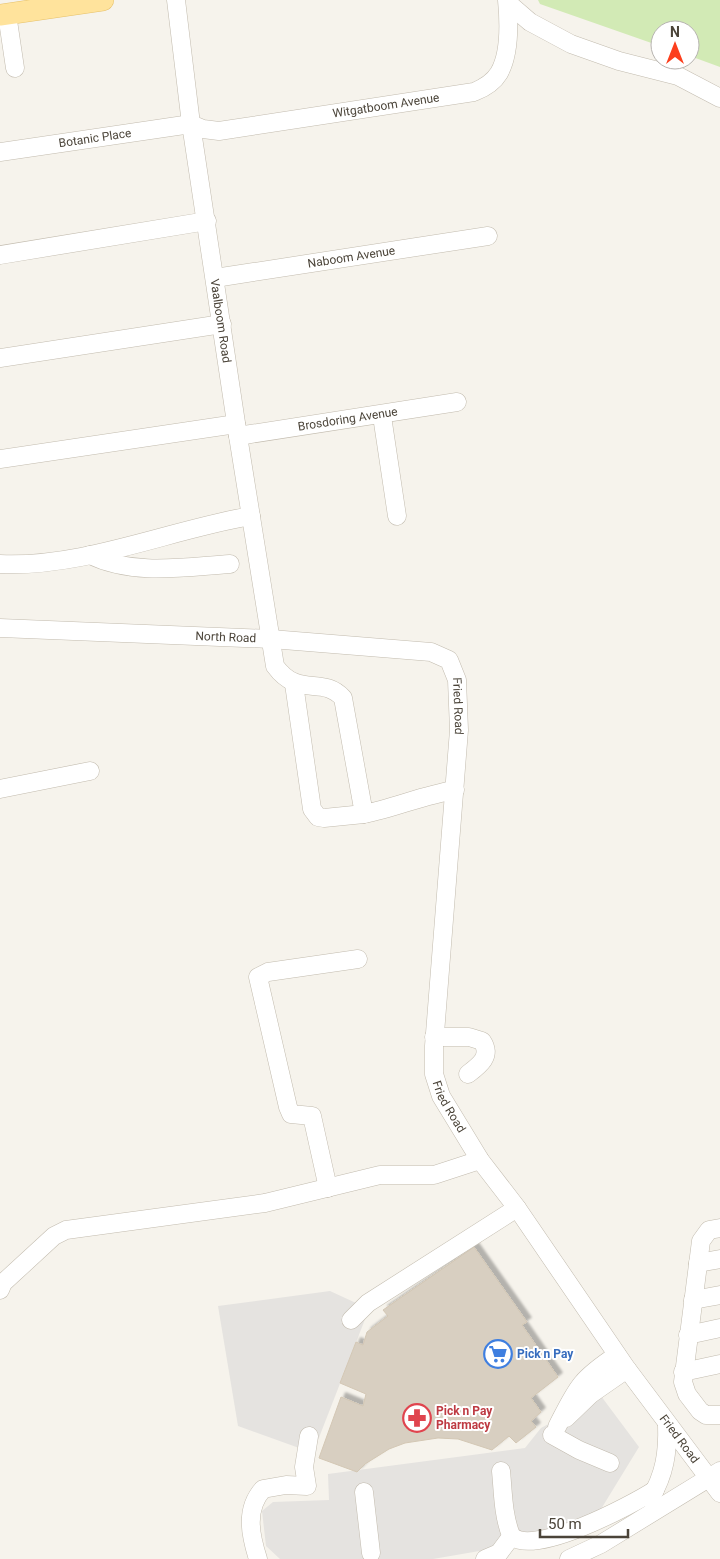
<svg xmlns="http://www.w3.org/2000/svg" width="720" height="1559" font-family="Roboto,sans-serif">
	<defs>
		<filter id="shadow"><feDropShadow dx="4.5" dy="-4.5" stdDeviation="1" flood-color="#0004"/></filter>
	</defs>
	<rect width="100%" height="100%" fill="#f6f3ec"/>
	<polygon fill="#d2eab5" points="538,0 720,0 720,67 690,56 690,30 660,30 660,46 540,4"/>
	<g fill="#e5e3e0">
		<polygon points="330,1291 369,1309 313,1453 238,1426 218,1306"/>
		<polygon points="601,1396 639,1447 598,1514 566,1536 433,1559 280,1559 266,1546 262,1511 273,1502 329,1500 328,1474 525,1448 541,1428"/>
	</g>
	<polygon fill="#d8cfc1" stroke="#d3c7b4" filter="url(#shadow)" points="474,1247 527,1322 522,1325 558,1377 531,1398 541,1412 531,1421 536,1427 516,1443 509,1436 492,1450 458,1439 438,1438 405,1443 389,1449 365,1464 357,1472 319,1458 341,1397 363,1406 366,1394 340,1383 356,1342 363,1345 367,1332 388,1316 383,1310"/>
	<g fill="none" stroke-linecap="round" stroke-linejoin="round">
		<defs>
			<g id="minor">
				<path id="s1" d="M 176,0 L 191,124 L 238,436 L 275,666 C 299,699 322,675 343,698 L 364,814 C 395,808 423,795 455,790"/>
				<polyline points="508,3 530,22 571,44 619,61 678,76 720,98"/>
				<polyline points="7,14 15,68"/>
				<path id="s2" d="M 191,124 L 203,129 L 219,131 L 474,92 C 484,88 493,83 499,73 C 510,54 509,21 507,0"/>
				<path id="s3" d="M 0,152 L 191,124"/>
				<polyline points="0,255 207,221"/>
				<path id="s4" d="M 215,278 L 488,236"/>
				<polyline points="0,358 222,324"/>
				<polyline points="382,416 397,516"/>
				<path id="s5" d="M 238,436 L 457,402"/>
				<polyline points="0,459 236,424"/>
				<path d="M 90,555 C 133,576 184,567 230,564"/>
				<path d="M 0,564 C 83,568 169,530 251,516"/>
				<path id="s6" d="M 0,628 L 271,639 L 431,652 L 449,660 L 457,680 L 459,730 L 434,1046 L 434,1074 L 441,1096 L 480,1160 L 517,1208 L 627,1369 L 720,1493"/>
				<polyline points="294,684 312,809 318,817 324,818 364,814"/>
				<polyline points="0,789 90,771"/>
				<path d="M 434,1037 L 469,1037 L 482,1041 C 492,1056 480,1065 468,1074"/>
				<polyline points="328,1188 312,1116 291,1114 288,1107 258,977 268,972 358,959"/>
				<polyline points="720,1228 709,1230 701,1241 683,1382 687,1394 700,1411 706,1415 720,1415"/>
				<polyline points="698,1263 720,1259"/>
				<polyline points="0,1290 3,1283 54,1236 66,1230 265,1203 380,1175 434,1175 480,1160"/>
				<polyline points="693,1300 720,1295"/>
				<polyline points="351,1320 368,1303 517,1208"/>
				<polyline points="688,1335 720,1328"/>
				<polyline points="683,1372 720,1364"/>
				<polyline points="566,1418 591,1394 627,1369"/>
				<path d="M 557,1427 C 577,1388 579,1380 617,1355"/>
				<polyline points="552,1435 579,1450 610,1463"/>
				<path d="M 501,1471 C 503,1491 503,1516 511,1535 C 530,1559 632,1505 655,1490"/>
				<polyline points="364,1492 371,1553"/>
				<path d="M 650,1499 C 665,1474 668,1452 667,1424"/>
				<path d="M 258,1559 C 250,1534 245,1509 263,1489 L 286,1485 L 307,1486 L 304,1467 L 309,1436"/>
				<polyline points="485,1559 499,1553 511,1537"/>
				<polyline points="569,1559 601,1544 720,1471"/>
			</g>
			<polyline id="major" points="0,15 103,0"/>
		</defs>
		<use href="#minor" stroke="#c2bbae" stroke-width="19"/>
		<use href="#major" stroke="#e6c16a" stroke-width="22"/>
		<use href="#minor" stroke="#fff" stroke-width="18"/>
		<use href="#major" stroke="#ffe39c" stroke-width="21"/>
	</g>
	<defs>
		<symbol id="supermarket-ring" viewBox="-11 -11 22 22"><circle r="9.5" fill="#fff" stroke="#3f7fe0" stroke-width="1.5"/><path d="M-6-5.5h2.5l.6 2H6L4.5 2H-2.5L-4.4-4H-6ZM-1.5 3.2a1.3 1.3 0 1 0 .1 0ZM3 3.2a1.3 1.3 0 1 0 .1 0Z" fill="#3f7fe0"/></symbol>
		<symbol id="pharmacy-ring" viewBox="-11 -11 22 22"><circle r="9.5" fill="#fff" stroke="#e0444e" stroke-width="1.5"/><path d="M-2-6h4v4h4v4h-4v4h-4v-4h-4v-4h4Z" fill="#e0444e"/></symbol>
	</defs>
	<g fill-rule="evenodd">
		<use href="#supermarket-ring" x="482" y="1338" width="32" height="32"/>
		<use href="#pharmacy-ring" x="401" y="1402" width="32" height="32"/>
	</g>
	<g text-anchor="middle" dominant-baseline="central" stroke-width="4" stroke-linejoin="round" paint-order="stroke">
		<g font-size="12" fill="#4b4439" stroke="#fff">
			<text stroke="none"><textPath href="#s2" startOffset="198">Witgatboom Avenue</textPath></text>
			<text stroke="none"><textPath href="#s3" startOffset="96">Botanic Place</textPath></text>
			<text stroke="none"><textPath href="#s4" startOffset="138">Naboom Avenue</textPath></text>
			<text stroke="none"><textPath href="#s1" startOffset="324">Vaalboom Road</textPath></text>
			<text stroke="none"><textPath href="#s5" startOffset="111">Brosdoring Avenue</textPath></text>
			<text stroke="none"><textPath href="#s6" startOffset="226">North Road</textPath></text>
			<text stroke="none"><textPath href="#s6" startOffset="499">Fried Road</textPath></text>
			<text stroke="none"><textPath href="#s6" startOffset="904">Fried Road</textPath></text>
			<text stroke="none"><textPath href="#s6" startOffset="1309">Fried Road</textPath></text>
		</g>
		<g font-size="12" font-weight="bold" fill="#366cbe" stroke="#fff" text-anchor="start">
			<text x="517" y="1354">Pick n Pay</text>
		</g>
		<g font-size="12" font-weight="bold" fill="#be3a42" stroke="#fff" text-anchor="start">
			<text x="436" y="1411">Pick n Pay<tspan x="436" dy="14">Pharmacy</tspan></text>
		</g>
	</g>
	<g transform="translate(675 45)"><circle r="24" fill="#ffffff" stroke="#b7b4b0"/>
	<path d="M0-4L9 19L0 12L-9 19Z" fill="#fc3f1d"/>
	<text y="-8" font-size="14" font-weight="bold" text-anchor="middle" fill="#4b4439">N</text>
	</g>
	<path d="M540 1529v8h88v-8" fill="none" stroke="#4b4439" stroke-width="2.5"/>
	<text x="548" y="1529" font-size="15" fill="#4b4439" stroke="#ffffff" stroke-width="4" paint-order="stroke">50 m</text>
</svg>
